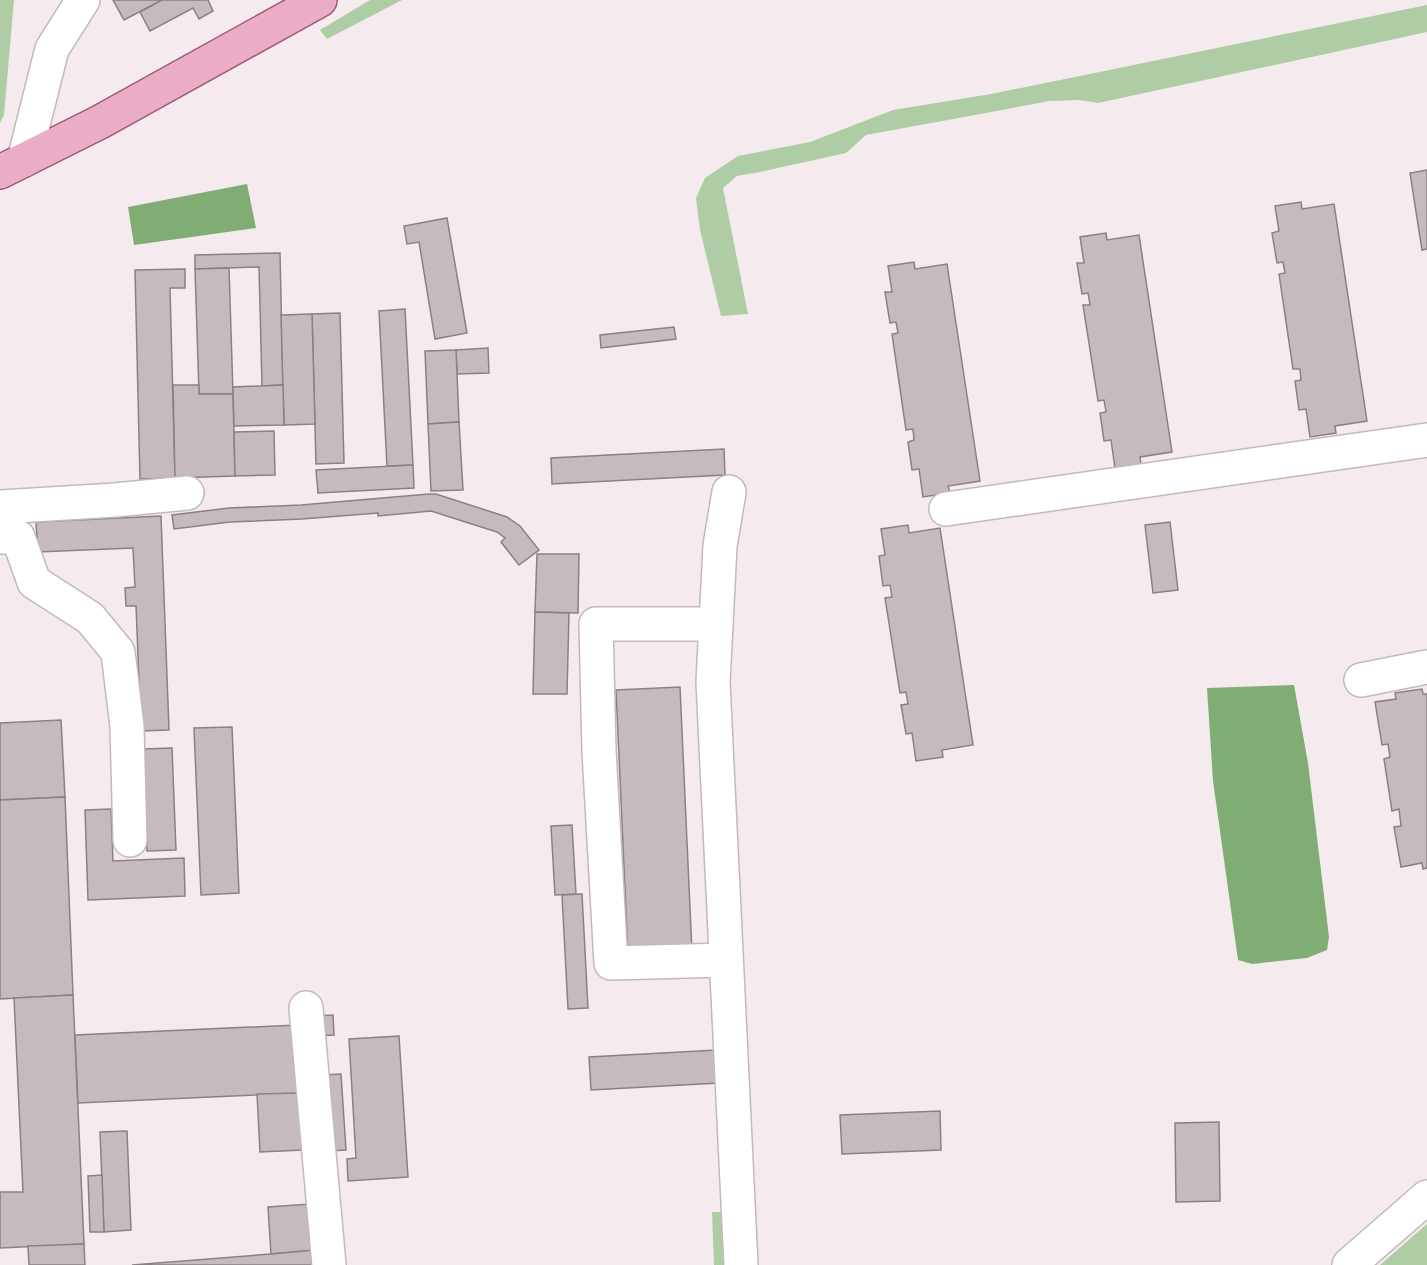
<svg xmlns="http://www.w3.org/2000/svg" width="1427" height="1265" font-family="Barlow,sans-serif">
	<rect width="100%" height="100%" fill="#f5eaee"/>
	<g fill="#aecda5">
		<polygon points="0,0 14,0 4,115 0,123"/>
		<polygon points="370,0 402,0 327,39 320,30"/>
		<polygon points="1427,5 1427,32 1098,103 1079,100 1050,101 866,135 846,153 760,172 737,176 723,188 748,314 721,316 700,230 696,198 705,178 738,156 810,142 893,110 991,94"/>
		<polygon points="712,1212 725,1212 727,1265 714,1265"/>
		<polygon points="1427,1224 1427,1265 1380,1265"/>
	</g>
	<g fill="#80ad73">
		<polygon points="247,184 256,228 134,245 128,207"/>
		<polygon points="1294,685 1308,763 1329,937 1327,950 1307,958 1252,964 1238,960 1213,781 1207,688"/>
	</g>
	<g fill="#c5bbbe" stroke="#8b8184" stroke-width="1.5">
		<polygon points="113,0 162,0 124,20"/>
		<polygon points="162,0 208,0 213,11 199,19 193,8 150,31 140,12"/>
		<polygon points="1427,170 1427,249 1422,250 1410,173"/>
		<polygon points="1301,202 1302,209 1334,204 1367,421 1335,426 1336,433 1310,437 1306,409 1299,410 1295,381 1301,380 1300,369 1293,369 1279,274 1285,273 1283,262 1277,263 1272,233 1279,231 1275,206"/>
		<polygon points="447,218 467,333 435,339 419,242 407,244 404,226"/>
		<polygon points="1106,233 1107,240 1139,235 1172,452 1140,457 1141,464 1115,468 1111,440 1104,441 1100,413 1106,412 1104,400 1098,401 1083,305 1090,305 1088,293 1082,294 1077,263 1084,263 1080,237"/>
		<polygon points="280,253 283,385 262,386 259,267 195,269 195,255"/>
		<polygon points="914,262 915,269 947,264 980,481 948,486 950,493 923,497 919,469 912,470 908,442 914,440 913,429 906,430 892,334 898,333 896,322 890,323 885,292 892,292 888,266"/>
		<polygon points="229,268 233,394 199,394 195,269"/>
		<polygon points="185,269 185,288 170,288 175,478 140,479 135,270"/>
		<polygon points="405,309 413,465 387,466 379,311"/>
		<polygon points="340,313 344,463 316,464 312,314"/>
		<polygon points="312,314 315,424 284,425 281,315"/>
		<polygon points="674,327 676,339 601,348 600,335"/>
		<polygon points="488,348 489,373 457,374 456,350"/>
		<polygon points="456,350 459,422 428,424 425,351"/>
		<polygon points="173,385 199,385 199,394 233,394 235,476 175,478"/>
		<polygon points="283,385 284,425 234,426 233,387"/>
		<polygon points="459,422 463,490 431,491 428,424"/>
		<polygon points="274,431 275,475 235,476 234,432"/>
		<polygon points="724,449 725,475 552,484 551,458"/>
		<polygon points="413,465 414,488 318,493 316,470"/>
		<polygon points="429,494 436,494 507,517 520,526 539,550 519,565 501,542 505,538 497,532 431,511 378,516 378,513 302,519 230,522 174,529 172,515 229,508 301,505"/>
		<polygon points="161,516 169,730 141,731 136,606 126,606 125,588 135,587 133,548 38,552 36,522"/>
		<polygon points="1170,522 1178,590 1153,593 1145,525"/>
		<polygon points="908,525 909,533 940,528 973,745 942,750 943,757 916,761 912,733 906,734 901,705 908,704 906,692 900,693 885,598 892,597 890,585 883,586 879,556 885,555 881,529"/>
		<polygon points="537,554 579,554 578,613 535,612"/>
		<polygon points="535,612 569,613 567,694 533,694"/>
		<polygon points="680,687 692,952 628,955 616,690"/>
		<polygon points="1422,689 1423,694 1427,694 1427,868 1423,869 1422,863 1401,867 1394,827 1401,826 1399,809 1392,811 1384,759 1390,757 1388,744 1382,745 1375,702 1396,699 1395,693"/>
		<polygon points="61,720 65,797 0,800 0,723"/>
		<polygon points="232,727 239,893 201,895 194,728"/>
		<polygon points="172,748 176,850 147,851 143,749"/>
		<polygon points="65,797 73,995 0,999 0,800"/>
		<polygon points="111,809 113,861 184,858 185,896 88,900 85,810"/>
		<polygon points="572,825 576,894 555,895 551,826"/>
		<polygon points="582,894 588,1008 568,1009 562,895"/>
		<polygon points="73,995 84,1244 0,1248 0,1192 23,1192 14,998"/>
		<polygon points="333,1015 334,1035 316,1036 315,1016"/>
		<polygon points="297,1025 300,1093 78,1103 75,1035"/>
		<polygon points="399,1036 408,1177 348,1181 347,1159 356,1158 349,1039"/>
		<polygon points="717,1050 719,1083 591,1090 589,1057"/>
		<polygon points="341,1074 346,1150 328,1151 323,1075"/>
		<polygon points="300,1093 303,1150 260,1152 257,1094"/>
		<polygon points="940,1111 941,1150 842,1154 840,1115"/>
		<polygon points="1219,1122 1220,1201 1176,1202 1175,1123"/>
		<polygon points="127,1131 131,1230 104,1232 100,1132"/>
		<polygon points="102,1175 104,1232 90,1232 88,1176"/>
		<polygon points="311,1204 315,1250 271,1254 268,1207"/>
		<polygon points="84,1244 85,1265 29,1265 28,1246"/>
		<polygon points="315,1250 316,1265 132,1265 271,1254"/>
	</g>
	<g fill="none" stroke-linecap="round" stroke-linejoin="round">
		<defs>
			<g id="minor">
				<polyline points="24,160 52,49 83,0"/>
				<polyline points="729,492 720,546 713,682 741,1265"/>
				<polyline points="0,507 115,500 187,493"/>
				<polyline points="946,509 1427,440"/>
				<polyline points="0,537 18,537 34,582 90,618 118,652 127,726 130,840"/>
				<polyline points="716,624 596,624 599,751 611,963 726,960"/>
				<polyline points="1361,680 1427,667"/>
				<polyline points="306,1008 329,1265"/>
				<polyline points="1349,1265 1427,1197"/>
			</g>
			<polyline id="major" points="0,172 100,122 320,0"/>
		</defs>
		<use href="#minor" stroke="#c3b9bc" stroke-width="36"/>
		<use href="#major" stroke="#9e5975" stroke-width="36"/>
		<use href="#minor" stroke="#fff" stroke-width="33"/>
		<use href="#major" stroke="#ebacc6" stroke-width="33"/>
	</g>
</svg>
